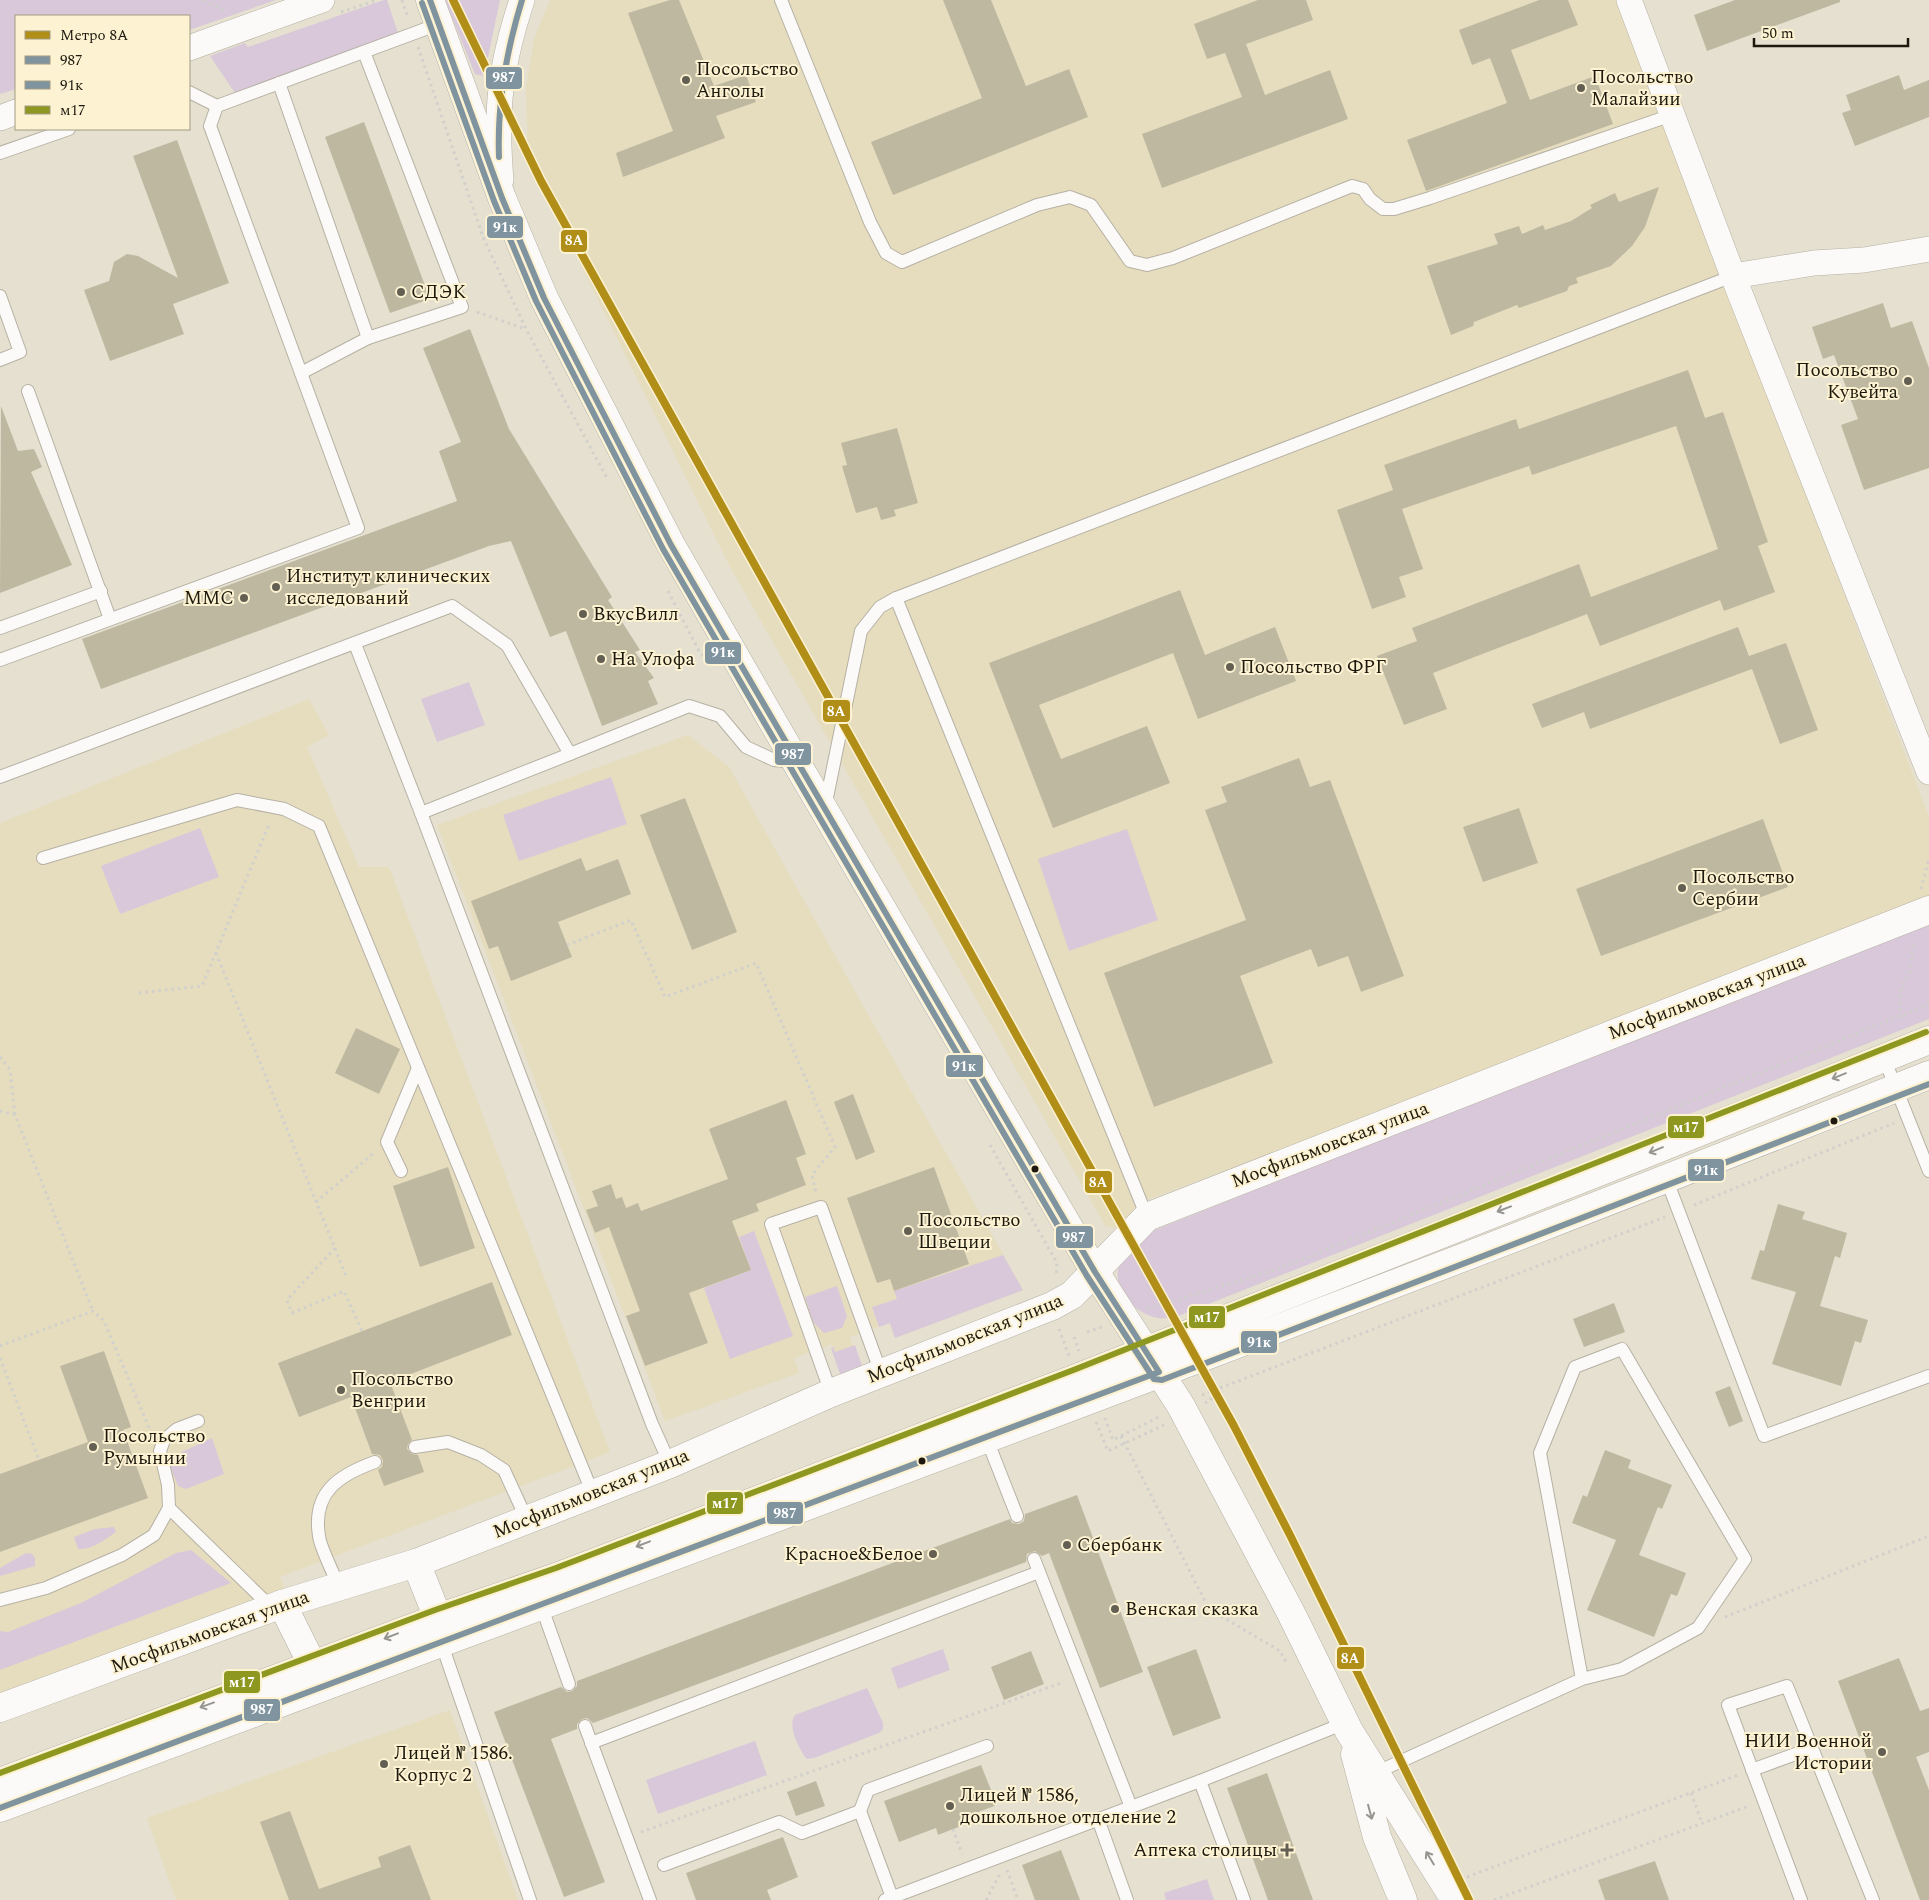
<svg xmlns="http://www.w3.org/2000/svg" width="1929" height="1900" font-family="Spectral,serif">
	<rect width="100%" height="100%" fill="#e5e0cf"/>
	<g fill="#e6ddbf">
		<polygon points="550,0 1618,0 1929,817 1929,903 1139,1203 1136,1217 1126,1228 1106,1227 729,565 528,158 526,87 534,39"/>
		<polygon points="309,699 329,735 307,747 359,867 389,867 610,1452 280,1577 285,1591 0,1698 0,823"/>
		<polygon points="688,735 729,767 1023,1290 895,1338 889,1323 850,1337 853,1346 835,1352 832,1344 794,1358 799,1373 665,1421 437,825"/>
		<polygon points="450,1710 518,1900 176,1900 147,1818"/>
	</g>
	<g fill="#d9c8da">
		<polygon points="0,0 276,0 189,30 189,16 16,16 16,89 0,94"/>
		<polygon points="384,0 387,0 399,36 235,93 210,56 245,43 248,47"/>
		<polygon points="445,0 500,0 484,76 475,74"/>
		<polygon points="469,682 485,725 437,742 421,699"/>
		<polygon points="611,777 627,824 519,861 503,815"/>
		<polygon points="200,828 219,877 120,914 101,866"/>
		<polygon points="1127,829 1158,920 1069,951 1038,859"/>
		<path d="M 1929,920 L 1929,1019 L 1178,1316 C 1172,1317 1165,1319 1159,1318 C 1135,1315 1108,1286 1121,1261 C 1126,1253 1134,1244 1140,1236 Z"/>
		<polygon points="754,1231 793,1336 730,1359 704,1288 751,1270 739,1237"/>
		<polygon points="1003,1255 1023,1290 895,1338 890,1323 879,1327 872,1307 897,1299 894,1291"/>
		<polygon points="837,1286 847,1316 842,1328 824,1333 813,1322 805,1297"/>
		<polygon points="855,1345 862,1366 840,1374 831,1348 833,1347 835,1352"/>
		<polygon points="212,1438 224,1474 186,1489 178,1486 170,1466 171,1457"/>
		<path d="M 114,1527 L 116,1532 C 104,1540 92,1550 78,1549 L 74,1537 L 95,1529 Z"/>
		<polygon points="191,1550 231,1583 0,1670 0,1631 8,1632 81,1603 176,1553"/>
		<polygon points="26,1553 32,1554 35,1558 35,1566 0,1576 0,1568"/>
		<polygon points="943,1649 950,1670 898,1689 891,1668"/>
		<path d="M 867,1688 L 883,1723 L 883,1729 L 879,1733 L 814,1758 L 807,1759 C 799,1750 787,1725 795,1715 Z"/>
		<polygon points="755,1741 767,1775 658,1814 646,1780"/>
		<polygon points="1207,1879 1214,1900 1166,1900 1164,1893"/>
	</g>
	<g fill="#bfb8a1">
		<polygon points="670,0 679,0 714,86 746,75 756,102 716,116 725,138 623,177 616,153 673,131 628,13"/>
		<polygon points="943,0 991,0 1026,86 1069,69 1088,117 893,195 871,142 982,98"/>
		<polygon points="1258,0 1306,0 1313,20 1246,44 1265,95 1330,70 1348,119 1162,188 1142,134 1242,97 1225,53 1207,59 1194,24"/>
		<polygon points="1539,0 1568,0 1578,25 1511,50 1530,100 1595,76 1613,124 1426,191 1407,140 1507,103 1490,58 1472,65 1459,30"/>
		<polygon points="1735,0 1840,0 1840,2 1707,51 1694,15"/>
		<polygon points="1899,75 1904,90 1929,80 1929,117 1855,146 1842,113 1851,110 1846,95"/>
		<polygon points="364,122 430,299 390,313 325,137"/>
		<polygon points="177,140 229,283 173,304 184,334 110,361 84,290 109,281 114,262 127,254 138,256 178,278 133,156"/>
		<polygon points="1659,187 1645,227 1632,246 1611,266 1576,278 1578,283 1569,286 1567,291 1519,308 1517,305 1474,322 1473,326 1451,335 1427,266 1498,244 1494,234 1519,226 1522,234 1543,225 1545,230 1571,221 1592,208 1590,205 1615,193 1619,202"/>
		<polygon points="1883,303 1891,328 1912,321 1929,368 1929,468 1864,490 1841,425 1858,419 1834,355 1823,359 1812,327"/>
		<polygon points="470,329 509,429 612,597 608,600 640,650 635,652 654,678 648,681 658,704 602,726 566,631 550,637 511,541 489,546 101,689 82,639 457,501 439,451 461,442 423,348"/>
		<polygon points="1688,370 1705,418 1723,412 1768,542 1758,546 1775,592 1724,611 1720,600 1600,646 1587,614 1433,673 1447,709 1404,725 1377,656 1417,641 1412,628 1579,564 1591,597 1718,549 1676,426 1532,475 1529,466 1402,509 1423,569 1399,577 1406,597 1372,609 1337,510 1393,490 1384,465 1516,419 1519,429"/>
		<polygon points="1,406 18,451 34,449 42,467 31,472 72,565 0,593"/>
		<polygon points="897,428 918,503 894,510 896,516 881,520 877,507 856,513 842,466 847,465 841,443"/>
		<polygon points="1180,590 1205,655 1275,627 1296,681 1198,719 1173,653 1039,705 1061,759 1147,726 1170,783 1053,828 989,663"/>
		<polygon points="1738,627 1749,656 1786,643 1818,730 1780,744 1752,669 1590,729 1584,712 1542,728 1532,704"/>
		<polygon points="1299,758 1310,787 1330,780 1404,976 1361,992 1348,956 1318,967 1311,949 1240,976 1273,1063 1154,1107 1104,973 1246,920 1205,810 1227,802 1221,787"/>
		<polygon points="685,798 737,932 692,950 640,815"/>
		<polygon points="1519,808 1538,863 1483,882 1463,827"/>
		<polygon points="1763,819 1788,887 1601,956 1576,889"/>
		<polygon points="581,858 586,871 618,859 631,894 558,922 572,957 511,981 498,946 489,949 471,901"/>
		<polygon points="356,1028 400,1049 379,1094 335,1073"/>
		<polygon points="853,1094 875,1152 856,1160 834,1102"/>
		<polygon points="786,1100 806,1154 796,1158 806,1185 756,1204 759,1211 732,1221 751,1270 689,1293 708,1343 645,1366 626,1316 640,1311 609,1227 595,1233 586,1210 598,1206 592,1191 611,1184 616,1199 622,1197 626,1208 638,1203 641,1211 728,1179 709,1129"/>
		<polygon points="448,1167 475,1248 420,1267 393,1186"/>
		<polygon points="934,1167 969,1264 894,1291 890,1279 877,1283 847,1198"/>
		<polygon points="1778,1204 1805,1212 1802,1219 1847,1233 1840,1258 1835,1256 1820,1306 1868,1320 1861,1343 1855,1341 1841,1386 1772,1364 1796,1292 1751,1279 1760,1250 1764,1251"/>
		<polygon points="492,1282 512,1335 390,1382 412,1440 408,1444 407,1449 412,1454 418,1455 424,1472 384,1486 378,1470 382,1467 383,1460 380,1455 372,1454 351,1397 299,1417 278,1363"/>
		<polygon points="1614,1303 1625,1332 1584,1347 1573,1319"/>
		<polygon points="104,1351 131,1427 123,1430 148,1498 0,1552 0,1474 88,1442 60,1366"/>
		<polygon points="1730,1386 1743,1421 1729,1427 1715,1392"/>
		<polygon points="1605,1450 1631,1460 1628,1468 1672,1485 1662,1509 1658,1507 1639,1555 1686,1573 1677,1596 1671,1594 1654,1637 1587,1610 1616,1540 1572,1523 1583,1495 1587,1497"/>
		<polygon points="1077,1495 1143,1672 1100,1688 1049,1553 1042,1556 1035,1551 1027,1554 1026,1562 593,1723 587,1718 582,1719 577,1724 577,1729 551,1739 605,1882 564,1897 494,1712 561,1687 567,1692 572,1691 577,1686 577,1681 1010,1519 1012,1523 1019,1524 1024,1521 1025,1514"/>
		<polygon points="1196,1649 1221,1718 1173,1736 1147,1667"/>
		<polygon points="1031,1651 1044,1684 1004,1700 991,1667"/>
		<polygon points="1899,1658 1920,1711 1929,1708 1929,1752 1916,1757 1929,1790 1929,1900 1920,1900 1838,1681"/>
		<polygon points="981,1765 997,1805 965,1817 967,1824 953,1829 938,1835 936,1828 899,1842 884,1801"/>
		<polygon points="1267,1773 1313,1900 1268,1900 1227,1788"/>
		<polygon points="816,1781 825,1806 796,1816 787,1792"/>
		<polygon points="290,1811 319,1889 381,1867 378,1857 410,1845 431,1900 289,1900 260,1822"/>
		<polygon points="783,1837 798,1877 767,1890 771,1900 696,1900 686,1873"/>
		<polygon points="1061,1850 1080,1900 1035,1900 1022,1865"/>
		<polygon points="1655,1861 1669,1900 1605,1900 1598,1880"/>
	</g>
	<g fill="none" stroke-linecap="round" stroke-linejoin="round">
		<defs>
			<g id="lane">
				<polyline points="781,0 870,222 886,253 902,262 1037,205 1070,197 1091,205 1130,261 1147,265 1173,258 1352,186 1363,189 1370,199 1383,209 1394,209 1430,198 1672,115"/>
				<polyline points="279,83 368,338 462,307 364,52"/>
				<polyline points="189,92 217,106 439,24"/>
				<polyline points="0,153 69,129"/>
				<polyline points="0,296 20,352 0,360"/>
				<polyline points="301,373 368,338"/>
				<polyline points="28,391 110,619"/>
				<polyline points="896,598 1147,1217"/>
				<polyline points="0,628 101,591"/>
				<polyline points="355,644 421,813 652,1424 670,1464"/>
				<polyline points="0,660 358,528 210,126 217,106"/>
				<polyline points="0,777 452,606 507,645 570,754 689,706 720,716 746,747 774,760 796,762"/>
				<polyline points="825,807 861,631 880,607 896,598 1733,276"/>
				<polyline points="421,813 570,754"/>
				<polyline points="43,858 237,800 284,809 319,826 593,1494"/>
				<polyline points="1884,1058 1929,1171"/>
				<polyline points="401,1171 387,1142 418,1068"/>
				<polyline points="1666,1178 1764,1436 1929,1376"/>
				<polyline points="831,1393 771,1224 821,1207 881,1373"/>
				<polyline points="986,1437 1017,1516"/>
				<polyline points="415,1447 448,1442 481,1455 504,1470 527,1520"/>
				<polyline points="169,1508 272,1608"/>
				<polyline points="1034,1559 1131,1807"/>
				<path d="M 339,1587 C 334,1574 320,1547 319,1536 C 312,1492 339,1475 375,1462"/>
				<polyline points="0,1600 46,1588 122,1555 154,1535 169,1508 168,1485 160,1451 164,1440 177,1429 198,1421"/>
				<polyline points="541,1605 569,1684"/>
				<polyline points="441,1642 530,1900"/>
				<polyline points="585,1726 650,1900"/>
				<polyline points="591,1743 1039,1572"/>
				<polyline points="1752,1770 1812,1748 1873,1900"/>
				<polyline points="1375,1773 1582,1679 1622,1669 1698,1628 1745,1559 1622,1349 1575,1367 1540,1453 1582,1679"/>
				<polyline points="1200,1781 1244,1900"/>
				<polyline points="1098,1819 1127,1900"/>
				<polyline points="664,1865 779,1822 802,1833 860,1811"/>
				<polyline points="885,1900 1200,1781 1345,1723"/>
				<polyline points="893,1900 860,1811 868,1790 987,1746"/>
				<polyline points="1801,1900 1728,1705 1787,1686 1812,1748"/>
			</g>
			<g id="street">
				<polyline points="1629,0 1733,276 1929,772"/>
				<polyline points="189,48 322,0"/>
				<polyline points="0,118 16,112"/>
				<path d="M 501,180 C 495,110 500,67 522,0"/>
				<polyline points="1733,276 1814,263 1864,260 1929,249"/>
			</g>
			<g id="secondary">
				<polyline points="430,0 502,198 544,298 671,545 796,762 1095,1272 1181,1406 1291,1613 1349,1731 1455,1900"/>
				<polyline points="416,1563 438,1618"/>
				<polyline points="282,1604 313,1666"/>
				<polyline points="0,1708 282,1604 416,1563 670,1464 831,1393 1052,1306 1072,1295 1147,1217 1929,910"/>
				<polyline points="1355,1754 1377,1837 1403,1900"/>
				<polyline points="0,1782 438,1618 559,1576 1079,1377 1642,1155 1929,1040"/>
				<path d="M 0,1808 C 644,1566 1290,1330 1929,1075"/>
			</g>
		</defs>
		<use href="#lane" stroke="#b6b1a4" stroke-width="14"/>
		<use href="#street" stroke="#b6b1a4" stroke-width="26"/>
		<use href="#secondary" stroke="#b6b1a4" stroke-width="29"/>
		<g stroke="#d1d0cb" stroke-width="3" stroke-dasharray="2.5 4" stroke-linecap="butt">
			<polyline points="204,0 226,12"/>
			<polyline points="402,0 408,18"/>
			<polyline points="341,12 377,0"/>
			<polyline points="418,47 483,237 526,329 607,478"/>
			<polyline points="477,312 525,329"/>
			<polyline points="668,591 699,651 708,661"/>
			<polyline points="1921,889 1929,859"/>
			<polyline points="567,945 631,920 665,997 756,963 835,1147 812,1175 816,1192"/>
			<polyline points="216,953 346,1276"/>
			<polyline points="139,993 202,986 270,822"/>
			<polyline points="1899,1017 1901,989 1910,971 1913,942"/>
			<polyline points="0,1057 10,1070 15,1115"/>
			<polyline points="0,1111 15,1115 93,1311"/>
			<polyline points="990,1145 1057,1263 1056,1276"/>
			<polyline points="316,1202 375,1152"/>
			<polyline points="1694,1205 1894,1123"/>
			<polyline points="335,1248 287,1300 292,1313 344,1291 362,1331"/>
			<polyline points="1147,1309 1281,1268 1929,1004"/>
			<polyline points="1059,1329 1069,1356"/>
			<polyline points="1087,1332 1102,1327"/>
			<polyline points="1074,1337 1079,1351"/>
			<polyline points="0,1346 93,1311 104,1321 151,1432"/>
			<polyline points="0,1358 39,1460"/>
			<polyline points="1202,1395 1665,1217"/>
			<polyline points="1205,1403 1211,1400 1211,1391"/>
			<polyline points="1105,1418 1113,1440 1161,1416"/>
			<polyline points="1096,1422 1108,1451 1164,1425"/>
			<polyline points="1121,1436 1209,1609 1280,1651 1287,1664"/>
			<polyline points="1725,1617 1929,1536"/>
			<polyline points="1691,1793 1702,1823"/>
			<polyline points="953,1829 962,1854"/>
			<polyline points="641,1832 1064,1682"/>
			<polyline points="1007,1870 1018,1900"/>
			<polyline points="1467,1877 1738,1775"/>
			<polyline points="986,1900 1000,1874"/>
			<polyline points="1494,1900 1749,1806"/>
		</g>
		<use href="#lane" stroke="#fbfaf8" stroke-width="12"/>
		<use href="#street" stroke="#fbfaf8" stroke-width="25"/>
		<use href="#secondary" stroke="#fbfaf8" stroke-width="28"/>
		<defs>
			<g id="bus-1">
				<path d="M 499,157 C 497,103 506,52 522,0"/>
				<polyline points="0,1808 1159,1372 1095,1272 671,545 544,298 502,198 430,0"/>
			</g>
			<polyline id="bus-2" points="422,3 494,201 536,301 663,549 1087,1276 1154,1379 1162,1380 1929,1084"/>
			<polyline id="bus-3" points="0,1773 435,1610 556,1568 1076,1369 1926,1032"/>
		</defs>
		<use href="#bus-1" stroke="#fdf2d2" stroke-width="10"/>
		<use href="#bus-2" stroke="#fdf2d2" stroke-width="10"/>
		<use href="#bus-3" stroke="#fdf2d2" stroke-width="10"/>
		<use href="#bus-1" stroke="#80949f" stroke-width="6"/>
		<use href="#bus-2" stroke="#80949f" stroke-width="6"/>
		<use href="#bus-3" stroke="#8e9821" stroke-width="6"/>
		<defs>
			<polyline id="metro-1" points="453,0 541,181 1234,1426 1290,1535 1469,1900"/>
		</defs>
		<use href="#metro-1" stroke="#fdf2d2" stroke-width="11"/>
		<use href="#metro-1" stroke="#b08e17" stroke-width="8"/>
	</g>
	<defs><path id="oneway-shaft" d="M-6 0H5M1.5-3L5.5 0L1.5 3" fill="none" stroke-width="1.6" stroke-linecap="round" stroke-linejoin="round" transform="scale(1.25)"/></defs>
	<g stroke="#97958f">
		<use href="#oneway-shaft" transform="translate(1839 1076) rotate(158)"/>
		<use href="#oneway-shaft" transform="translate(1656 1150) rotate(158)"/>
		<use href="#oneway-shaft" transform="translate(1504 1209) rotate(159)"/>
		<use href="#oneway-shaft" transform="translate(643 1544) rotate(159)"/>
		<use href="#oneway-shaft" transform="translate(391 1636) rotate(159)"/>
		<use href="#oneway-shaft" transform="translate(207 1705) rotate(160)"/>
		<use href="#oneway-shaft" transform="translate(1370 1812) rotate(75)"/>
		<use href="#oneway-shaft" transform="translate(1430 1858) rotate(-121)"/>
	</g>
	<g fill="#635f52" stroke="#fdf2d2" stroke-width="2">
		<circle cx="686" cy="80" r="5"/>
		<circle cx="1581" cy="88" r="5"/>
		<circle cx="401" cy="292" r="5"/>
		<circle cx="1908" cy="381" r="5"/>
		<circle cx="276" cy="587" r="5"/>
		<circle cx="244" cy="598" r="5"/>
		<circle cx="583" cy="614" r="5"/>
		<circle cx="601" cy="659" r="5"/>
		<circle cx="1230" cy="667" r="5"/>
		<circle cx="1682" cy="888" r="5"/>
		<circle cx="908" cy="1231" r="5"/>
		<circle cx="341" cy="1390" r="5"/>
		<circle cx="93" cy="1447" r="5"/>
		<circle cx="1067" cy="1545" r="5"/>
		<circle cx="933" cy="1554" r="5"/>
		<circle cx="1115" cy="1609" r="5"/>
		<circle cx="1882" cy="1752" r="5"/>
		<circle cx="384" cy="1764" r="5"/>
		<circle cx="950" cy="1806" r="5"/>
		<path d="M1284.5 1842.5h5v5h5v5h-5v5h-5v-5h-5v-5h5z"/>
	</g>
	<g fill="#1d190e" stroke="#fdf2d2" stroke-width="2">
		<circle cx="1834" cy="1121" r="4.5"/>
		<circle cx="1035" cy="1169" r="4.5"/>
		<circle cx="922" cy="1461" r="4.5"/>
	</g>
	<g text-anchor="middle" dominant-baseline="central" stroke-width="4" stroke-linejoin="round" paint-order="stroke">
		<g font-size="19" fill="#1d190e" stroke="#fdf2d2" text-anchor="start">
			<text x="696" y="69">Посольство<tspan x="696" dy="22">Анголы</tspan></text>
			<text x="1591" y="77">Посольство<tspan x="1591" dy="22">Малайзии</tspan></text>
			<text x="411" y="292">СДЭК</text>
			<text x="1898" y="370" text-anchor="end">Посольство<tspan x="1898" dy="22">Кувейта</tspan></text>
			<text x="286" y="576">Институт клинических<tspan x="286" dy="22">исследований</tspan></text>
			<text x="234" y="598" text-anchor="end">ММС</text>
			<text x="593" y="614">ВкусВилл</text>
			<text x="611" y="659">На Улофа</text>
			<text x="1240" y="667">Посольство ФРГ</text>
			<text x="1692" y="877">Посольство<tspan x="1692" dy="22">Сербии</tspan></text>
			<text x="918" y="1220">Посольство<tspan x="918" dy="22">Швеции</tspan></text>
			<text x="351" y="1379">Посольство<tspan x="351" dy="22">Венгрии</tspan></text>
			<text x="103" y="1436">Посольство<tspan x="103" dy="22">Румынии</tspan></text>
			<text x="1077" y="1545">Сбербанк</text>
			<text x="923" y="1554" text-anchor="end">Красное&amp;Белое</text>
			<text x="1125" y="1609">Венская сказка</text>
			<text x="1872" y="1741" text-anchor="end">НИИ Военной<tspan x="1872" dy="22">Истории</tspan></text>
			<text x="394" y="1753">Лицей № 1586.<tspan x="394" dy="22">Корпус 2</tspan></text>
			<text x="960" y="1795">Лицей № 1586,<tspan x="960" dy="22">дошкольное отделение 2</tspan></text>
			<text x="1277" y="1850" text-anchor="end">Аптека столицы</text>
		</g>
		<g font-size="19" fill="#1d190e" stroke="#fdf2d2">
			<text transform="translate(1707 997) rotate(-21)">Мосфильмовская улица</text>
			<text transform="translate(1330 1145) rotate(-21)">Мосфильмовская улица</text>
			<text transform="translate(965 1339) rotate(-22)">Мосфильмовская улица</text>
			<text transform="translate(591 1494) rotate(-22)">Мосфильмовская улица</text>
			<text transform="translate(210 1632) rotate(-20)">Мосфильмовская улица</text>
		</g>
	</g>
	<g stroke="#fdf2d2" stroke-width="2">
		<rect x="485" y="66" width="38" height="24" rx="5" fill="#80949f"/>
		<rect x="486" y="215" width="38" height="24" rx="5" fill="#80949f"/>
		<rect x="560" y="229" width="28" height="24" rx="5" fill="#b08e17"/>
		<rect x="704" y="641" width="38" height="24" rx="5" fill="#80949f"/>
		<rect x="822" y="699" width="29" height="24" rx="5" fill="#b08e17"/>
		<rect x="774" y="742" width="38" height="24" rx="5" fill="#80949f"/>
		<rect x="945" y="1054" width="39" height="24" rx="5" fill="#80949f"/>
		<rect x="1667" y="1115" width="38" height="24" rx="5" fill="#8e9821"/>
		<rect x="1687" y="1158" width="38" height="24" rx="5" fill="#80949f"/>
		<rect x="1084" y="1170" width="29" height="24" rx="5" fill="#b08e17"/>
		<rect x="1055" y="1225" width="39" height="24" rx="5" fill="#80949f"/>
		<rect x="1188" y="1305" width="38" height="24" rx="5" fill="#8e9821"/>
		<rect x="1240" y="1330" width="38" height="24" rx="5" fill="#80949f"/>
		<rect x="706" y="1491" width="38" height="24" rx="5" fill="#8e9821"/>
		<rect x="766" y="1501" width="38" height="24" rx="5" fill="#80949f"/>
		<rect x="1336" y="1646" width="29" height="24" rx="5" fill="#b08e17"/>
		<rect x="223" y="1670" width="38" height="24" rx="5" fill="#8e9821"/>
		<rect x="243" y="1698" width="38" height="24" rx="5" fill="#80949f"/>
	</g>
	<g font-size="14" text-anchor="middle" font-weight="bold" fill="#fff">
		<text x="504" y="82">987</text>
		<text x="505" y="232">91к</text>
		<text x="574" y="245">8А</text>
		<text x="723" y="657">91к</text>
		<text x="836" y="716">8А</text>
		<text x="793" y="759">987</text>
		<text x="964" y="1071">91к</text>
		<text x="1686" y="1132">м17</text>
		<text x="1706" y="1175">91к</text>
		<text x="1098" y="1187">8А</text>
		<text x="1074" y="1242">987</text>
		<text x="1207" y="1322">м17</text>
		<text x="1259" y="1347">91к</text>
		<text x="725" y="1508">м17</text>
		<text x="785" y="1518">987</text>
		<text x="1350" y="1663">8А</text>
		<text x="242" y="1687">м17</text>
		<text x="262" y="1714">987</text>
	</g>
	<rect x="15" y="15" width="175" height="115" fill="#fdf2d2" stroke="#a39b84"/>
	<rect x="25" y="31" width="25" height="8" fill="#b08e17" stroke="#a39b84"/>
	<text x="60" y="40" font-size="15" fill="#1d190e">Метро 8А</text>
	<rect x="25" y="56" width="25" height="8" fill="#80949f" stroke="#a39b84"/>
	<text x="60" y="65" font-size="15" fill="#1d190e">987</text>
	<rect x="25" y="81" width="25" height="8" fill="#80949f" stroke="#a39b84"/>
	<text x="60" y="90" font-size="15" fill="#1d190e">91к</text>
	<rect x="25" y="106" width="25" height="8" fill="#8e9821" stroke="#a39b84"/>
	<text x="60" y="115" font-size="15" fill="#1d190e">м17</text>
	<path d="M1754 38v8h154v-8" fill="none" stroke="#1d190e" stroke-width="2.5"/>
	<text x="1762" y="38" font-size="15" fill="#1d190e" stroke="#fdf2d2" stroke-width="4" paint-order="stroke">50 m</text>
</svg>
